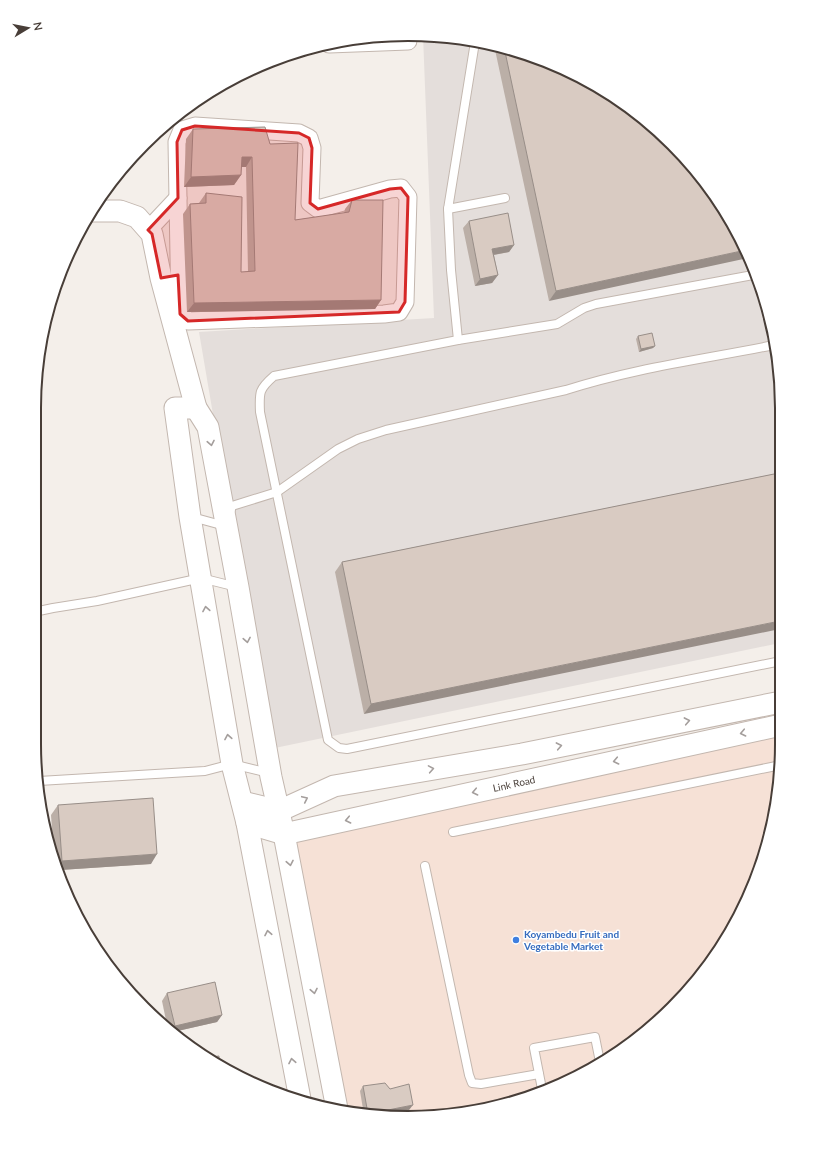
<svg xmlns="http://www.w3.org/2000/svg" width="816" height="1152" font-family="Lato,sans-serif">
	<rect width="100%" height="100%" fill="#f4efea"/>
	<polygon fill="#f6e1d6" points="781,736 781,768 769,841 744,909 705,971 655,1025 573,1080 457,1115 359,1115 339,1109 286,830 493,789"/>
	<polygon fill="#e4dedb" points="423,35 432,35 505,47 744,243 779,359 780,643 270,749 199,332 434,318"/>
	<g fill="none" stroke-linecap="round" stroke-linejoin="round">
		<defs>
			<g id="service">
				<path d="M 475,42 L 448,209 L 451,270 L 458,340 L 274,376 C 259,389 259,392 260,412 L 328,740 L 339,748 L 347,749 L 781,661"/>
				<polyline points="448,209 505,198"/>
				<polyline points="458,340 557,324 584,308 596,304 753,275"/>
				<path d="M 229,516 L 232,506 L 277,492 L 338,449 L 358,439 L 386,430 L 566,390 C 634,368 705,359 774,345"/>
				<polyline points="192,517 225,526"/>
				<polyline points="34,612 53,608 97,601 201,578 237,587"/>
				<polyline points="39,781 205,771 232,764 269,773"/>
				<polyline points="453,832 781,765"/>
				<polyline points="425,866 469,1075 472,1083 481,1084 539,1074"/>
				<polyline points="542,1089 534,1048 595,1037 600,1062"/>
			</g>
			<g id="minor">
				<polyline points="329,44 408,41 408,36"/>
				<polygon points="195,126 299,133 309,138 312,148 310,203 318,209 390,189 401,188 408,197 405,302 399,312 384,314 188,321 180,314 177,142 182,130"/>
				<polyline points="148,230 178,198"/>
			</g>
			<g id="tertiary">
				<polyline points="92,211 120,211 137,217 152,234 161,278 196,408 208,427 238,587 271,777 284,834 337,1109"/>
				<polyline points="196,408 175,408 190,517 232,764 247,823 300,1099"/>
				<polyline points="242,802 279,811 334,786 522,754 781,702"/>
				<path id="s1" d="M 247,823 L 284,834 L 781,725"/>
			</g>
		</defs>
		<use href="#service" stroke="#c3b7af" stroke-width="10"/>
		<use href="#minor" stroke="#c3b7af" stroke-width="19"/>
		<use href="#tertiary" stroke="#c3b7af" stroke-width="23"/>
		<use href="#service" stroke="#fff" stroke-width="8"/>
		<use href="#minor" stroke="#fff" stroke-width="17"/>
		<use href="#tertiary" stroke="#fff" stroke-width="21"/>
	</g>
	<g fill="#bbafa7">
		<polygon points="494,45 505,47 689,161 549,301"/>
		<polygon points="193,129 270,144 295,220 344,213 345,209 352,200 381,300 375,309 187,312 183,214 190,204 199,203 206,193 241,272 248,272 246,167 241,167 241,175 234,185 184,187 186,139"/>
		<polygon points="469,221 514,245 509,252 494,255 498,275 492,283 475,286 463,228"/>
		<polygon points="638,336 655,346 653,348 639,352 636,339"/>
		<polygon points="779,473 364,714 335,572 342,562"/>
		<polygon points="58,805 151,864 60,870 54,857 51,815"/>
		<polygon points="167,993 222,1015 217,1022 173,1032 168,1030 162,1001"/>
		<polygon points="363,1086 409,1110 385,1115 364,1115 360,1091"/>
	</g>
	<g fill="#988e88">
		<polygon points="242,157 252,157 246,167 235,167"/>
		<polygon points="241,175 234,185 184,187 191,177"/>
		<polygon points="514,245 509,252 487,256 492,249"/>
		<polygon points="746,250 748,258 549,301 556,291"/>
		<polygon points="498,275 492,283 475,286 480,279"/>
		<polygon points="381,300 375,309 187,312 194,303"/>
		<polygon points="655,346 653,348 639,352 641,349"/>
		<polygon points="780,621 780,629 364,714 371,704"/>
		<polygon points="157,854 151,864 60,870 58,866 62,861"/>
		<polygon points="222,1015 217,1022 173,1032 171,1031 175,1026"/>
		<polygon points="413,1105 409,1110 385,1115 368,1115 368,1114"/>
	</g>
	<g fill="#d9cbc2" stroke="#988e88">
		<polygon points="504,47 573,72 635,111 689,161 744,243 746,250 556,291"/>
		<polygon points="265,127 270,144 298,143 295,220 349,212 352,200 383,200 381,300 194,303 190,204 206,203 206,193 242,197 241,272 255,271 252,157 242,157 241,175 191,177 193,129"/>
		<polygon points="508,213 514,245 492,249 498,275 480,279 469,221"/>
		<polygon points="652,333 655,346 641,349 638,336"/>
		<polygon points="779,473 780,621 371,704 342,562"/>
		<polygon points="153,798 157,854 62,861 58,805"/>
		<polygon points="215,982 222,1015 175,1026 167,993"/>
		<polygon points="219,1056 219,1061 212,1057"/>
		<polygon points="385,1083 390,1089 409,1084 413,1105 368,1114 363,1086"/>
	</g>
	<defs><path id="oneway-chevron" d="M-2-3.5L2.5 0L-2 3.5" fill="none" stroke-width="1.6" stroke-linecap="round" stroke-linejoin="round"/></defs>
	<g stroke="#a49e9c">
		<use href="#oneway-chevron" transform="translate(211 443) rotate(79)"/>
		<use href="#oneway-chevron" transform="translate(206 609) rotate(-100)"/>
		<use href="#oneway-chevron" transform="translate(247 640) rotate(80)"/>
		<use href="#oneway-chevron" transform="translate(687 721) rotate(-11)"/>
		<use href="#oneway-chevron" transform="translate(743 733) rotate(168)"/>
		<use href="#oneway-chevron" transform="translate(228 737) rotate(-100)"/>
		<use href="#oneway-chevron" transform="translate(559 746) rotate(-11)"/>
		<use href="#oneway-chevron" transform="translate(616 761) rotate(168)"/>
		<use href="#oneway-chevron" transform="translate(431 769) rotate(-10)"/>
		<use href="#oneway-chevron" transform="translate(475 792) rotate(168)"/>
		<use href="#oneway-chevron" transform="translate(305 799) rotate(-25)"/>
		<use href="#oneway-chevron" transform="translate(348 820) rotate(168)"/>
		<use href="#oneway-chevron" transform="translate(290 863) rotate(79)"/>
		<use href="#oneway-chevron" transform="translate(268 933) rotate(-101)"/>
		<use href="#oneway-chevron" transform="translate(314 991) rotate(79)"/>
		<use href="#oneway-chevron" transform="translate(292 1061) rotate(-101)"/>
	</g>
	<path fill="#d62828" fill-opacity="0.2" stroke="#d62828" stroke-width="3" stroke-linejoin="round" d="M 195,126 L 299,133 L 309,138 L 312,148 L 310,203 L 318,209 L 390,189 L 401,188 L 408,197 L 405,302 L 399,312 L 188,321 L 180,314 L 178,275 L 161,278 L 152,234 L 148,230 L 178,198 L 177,142 L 182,130 Z"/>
	<circle fill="#3f7fe0" stroke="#fff" stroke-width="1.5" cx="516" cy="940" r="4"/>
	<g text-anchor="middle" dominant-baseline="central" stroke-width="3" stroke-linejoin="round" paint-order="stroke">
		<g font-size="10" fill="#483e38" stroke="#fff">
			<text stroke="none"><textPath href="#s1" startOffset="274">Link Road</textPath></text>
		</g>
		<g font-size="10" font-weight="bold" fill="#366cbe" stroke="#fff" text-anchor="start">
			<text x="524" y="934">Koyambedu Fruit and<tspan x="524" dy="12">Vegetable Market</tspan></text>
		</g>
	</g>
	<path d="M0 0H816V1152H0ZM408 41H408A367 367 0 0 1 775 408V744A367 367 0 0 1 408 1111H408A367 367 0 0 1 41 744V408A367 367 0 0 1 408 41Z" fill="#fff" fill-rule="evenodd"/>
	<path fill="none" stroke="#483e38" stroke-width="2" d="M408 41H408A367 367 0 0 1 775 408V744A367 367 0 0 1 408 1111H408A367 367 0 0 1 41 744V408A367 367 0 0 1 408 41Z"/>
	<g transform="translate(28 28) rotate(80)" stroke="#ffffff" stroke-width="3" paint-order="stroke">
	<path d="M0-3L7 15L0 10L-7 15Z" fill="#483e38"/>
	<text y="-6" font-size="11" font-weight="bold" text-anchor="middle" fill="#483e38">N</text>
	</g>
</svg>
